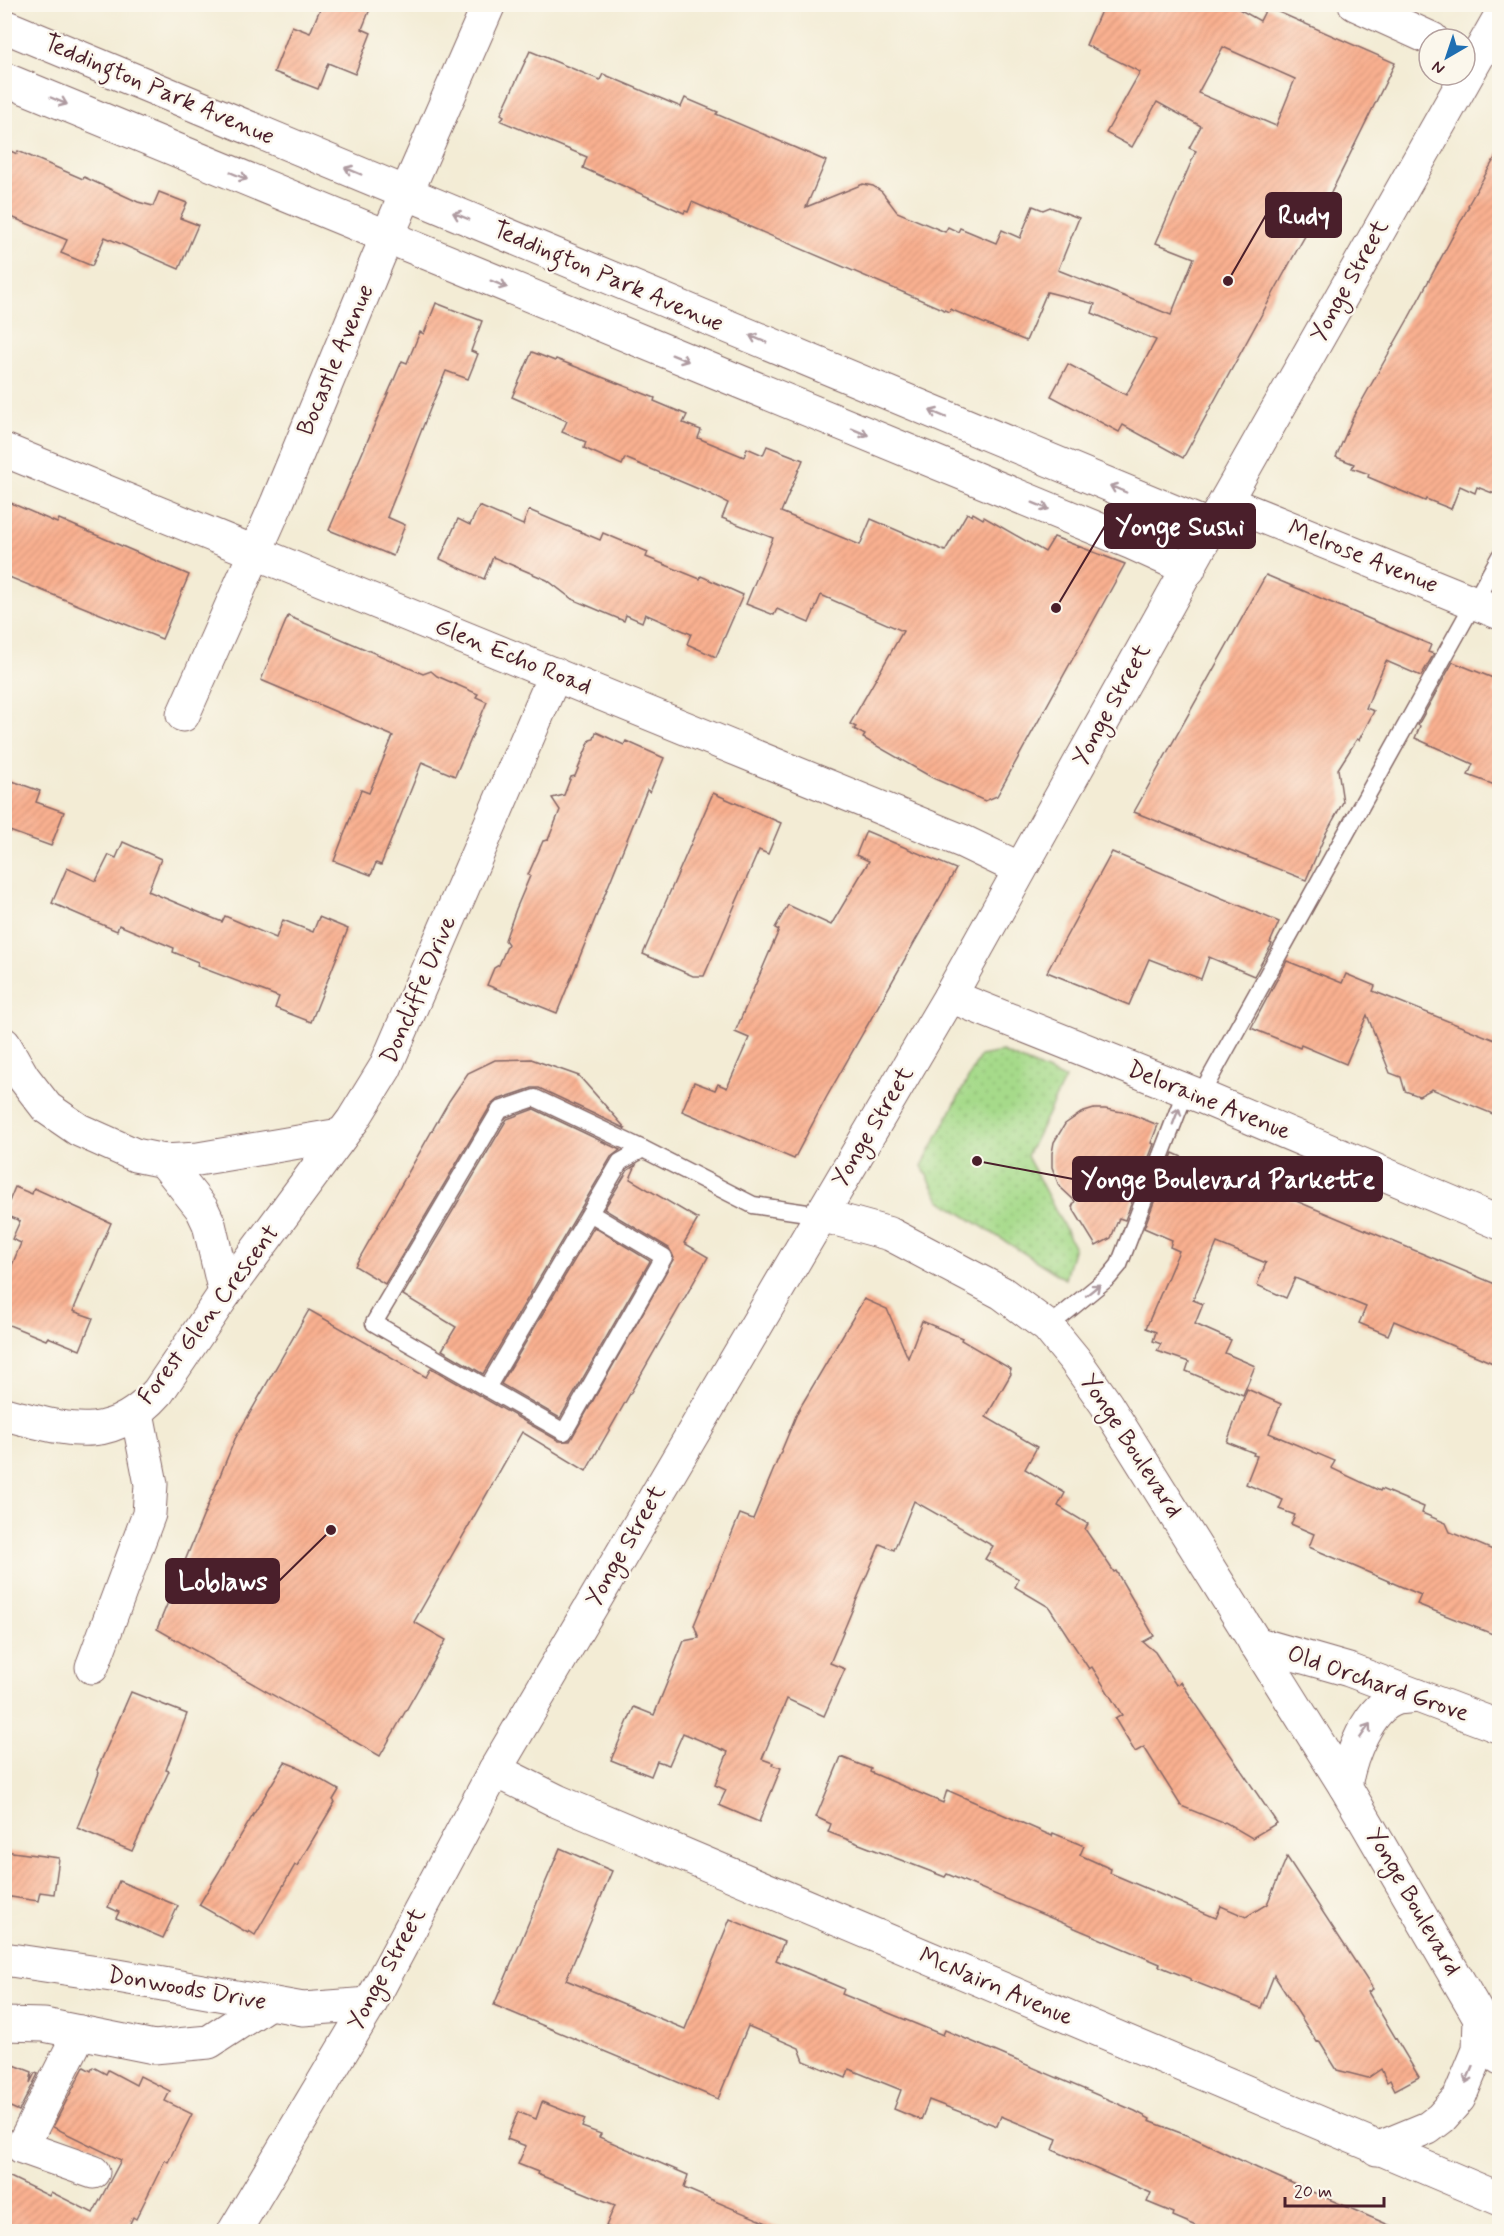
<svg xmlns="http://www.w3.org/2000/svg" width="1504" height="2236" font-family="Mynerve,sans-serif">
	<defs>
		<pattern id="grass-dots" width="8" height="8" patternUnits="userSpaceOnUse" patternTransform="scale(1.5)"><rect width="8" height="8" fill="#a6da8a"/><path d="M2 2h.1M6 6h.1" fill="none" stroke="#90bb77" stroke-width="1.8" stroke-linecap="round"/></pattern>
		<pattern id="building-hatch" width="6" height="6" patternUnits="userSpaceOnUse" patternTransform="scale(1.5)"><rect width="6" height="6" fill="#f9b090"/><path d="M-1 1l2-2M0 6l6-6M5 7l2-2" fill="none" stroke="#d7977c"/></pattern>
	</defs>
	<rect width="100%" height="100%" fill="#fbf7ec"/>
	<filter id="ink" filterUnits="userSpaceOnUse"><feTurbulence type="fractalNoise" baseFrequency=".0167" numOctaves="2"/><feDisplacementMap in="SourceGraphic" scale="12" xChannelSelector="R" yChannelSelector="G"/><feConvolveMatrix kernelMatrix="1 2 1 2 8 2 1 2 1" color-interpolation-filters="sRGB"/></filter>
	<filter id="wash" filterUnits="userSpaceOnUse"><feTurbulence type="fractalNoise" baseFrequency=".008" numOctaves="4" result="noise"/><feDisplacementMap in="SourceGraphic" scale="24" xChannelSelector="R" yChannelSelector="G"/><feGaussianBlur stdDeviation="1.35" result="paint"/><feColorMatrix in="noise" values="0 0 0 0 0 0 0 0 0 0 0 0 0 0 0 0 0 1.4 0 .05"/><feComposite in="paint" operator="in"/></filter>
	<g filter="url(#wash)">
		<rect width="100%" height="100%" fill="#f3ecd5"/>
		<polygon fill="url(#grass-dots)" stroke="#787c5a" stroke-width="1.5" points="1002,1052 1065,1079 1027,1156 1074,1246 1065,1279 940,1200 922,1166 980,1056"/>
		<g id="blocks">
			<g fill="url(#building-hatch)" fill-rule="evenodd">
				<polygon points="322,4 372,4 362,29 371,33 355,74 328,63 318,89 274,72 292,26 310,33"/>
				<path d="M 1104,4 L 1230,4 L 1260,21 L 1267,7 L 1395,63 L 1323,209 L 1321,208 L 1292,259 L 1183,458 L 1123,425 L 1119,432 L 1051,396 L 1068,364 L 1126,395 L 1156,340 L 1092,313 L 1095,304 L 1047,292 L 1026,341 L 950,309 L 949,312 L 692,202 L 688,212 L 685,211 L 684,213 L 583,168 L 587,157 L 501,121 L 504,116 L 501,114 L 530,51 L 600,80 L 603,74 L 681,107 L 685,98 L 718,112 L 716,114 L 826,161 L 806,207 L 863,184 L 873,186 L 882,192 L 897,212 L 945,232 L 948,227 L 958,232 L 960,228 L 996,243 L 1002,230 L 1020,238 L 1033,206 L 1043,210 L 1050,207 L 1079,218 L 1058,270 L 1171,315 L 1194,258 L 1156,243 L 1196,151 L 1189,148 L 1201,126 L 1157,102 L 1132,147 L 1106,133 L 1140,72 L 1086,45 ZM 1223,47 L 1295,79 L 1276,126 L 1198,93 Z"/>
				<polygon points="4,148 17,154 18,151 83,179 84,177 138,202 153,206 159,192 187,203 180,218 198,225 179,269 105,237 92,266 61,253 67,240 4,214"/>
				<polygon points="1500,149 1500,496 1477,487 1475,493 1460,486 1451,509 1426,499 1425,501 1368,477 1369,474 1352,468 1354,464 1336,457 1354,415 1407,321 1469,206 1468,205"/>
				<polygon points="436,303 482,321 471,351 478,354 468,379 446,371 430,409 387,517 405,525 393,556 329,530 402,361 407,363 420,332 424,334"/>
				<polygon points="532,352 555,361 556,359 655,398 654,401 687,415 683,423 701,430 698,438 744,457 747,448 763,455 767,446 803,460 781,512 860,545 871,519 945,551 967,513 972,516 973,513 983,519 984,517 1045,552 1054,537 1125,564 997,796 985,801 933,778 863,738 865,735 854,729 856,727 850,724 903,631 821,595 809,623 777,609 774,615 746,604 773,538 722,518 728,503 708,493 625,458 622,465 584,448 586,442 562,432 567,421 512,397"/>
				<polygon points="4,500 57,523 59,519 189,575 162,639 4,575"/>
				<polygon points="479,506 523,525 529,510 600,540 603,533 648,552 646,557 700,579 701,576 743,595 716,657 687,644 691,634 645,614 642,622 626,615 624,621 572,599 547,580 493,557 484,579 440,559 458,519 470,525"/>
				<polygon points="1266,575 1431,645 1428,652 1434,654 1421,676 1386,661 1366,708 1374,711 1359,740 1357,739 1338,769 1343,802 1326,833 1306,880 1134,812"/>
				<polygon points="288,616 423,674 431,671 437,676 478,694 476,697 487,702 455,776 422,762 381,865 376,863 371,875 334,861 361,790 369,793 393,736 261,680"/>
				<polygon points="1453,662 1498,680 1494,693 1500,695 1500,787 1468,775 1473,764 1415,738 1420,726 1418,725"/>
				<polygon points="596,732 624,745 626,741 664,758 650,792 647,790 557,1013 487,985 494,968 499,965 508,944 505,940 516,909 530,876 528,875 543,841 548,840 560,810 552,798 564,795 571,777 575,776 590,740 594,739"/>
				<polygon points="4,778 40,791 36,802 64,812 51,846 4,829"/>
				<polygon points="713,793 781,823 768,854 759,850 704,976 693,976 643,954"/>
				<polygon points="866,831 956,869 826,1098 794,1159 682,1111 694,1082 715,1090 718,1084 727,1088 749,1038 735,1032 779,930 775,928 788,905 831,925 869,861 856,855"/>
				<polygon points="123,842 161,859 148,891 222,922 225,916 276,938 283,920 313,932 319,917 348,929 311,1022 275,1008 279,997 197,966 198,962 173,952 174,948 119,925 117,931 52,903 67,868 96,881 109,855 116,858"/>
				<polygon points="1112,852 1279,922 1270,943 1272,944 1254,976 1209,957 1201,979 1149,959 1129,1005 1047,972"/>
				<polygon points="1287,961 1342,983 1346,974 1375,986 1373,991 1500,1042 1500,1117 1432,1089 1419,1096 1405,1091 1401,1077 1390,1073 1367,1015 1346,1064 1301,1045 1300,1048 1251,1028"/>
				<polygon points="531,1059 579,1076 626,1129 539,1088 532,1088 497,1100 491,1105 385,1284 355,1266 449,1101 468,1073 495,1060"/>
				<polygon points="534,1109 620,1150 611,1157 483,1374 442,1350 456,1327 403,1295 507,1119"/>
				<polygon points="1094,1109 1105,1109 1128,1113 1158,1125 1151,1143 1154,1144 1125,1220 1119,1218 1111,1238 1096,1246 1072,1207 1075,1201 1059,1186 1052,1167 1052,1153 1054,1142 1065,1124 1081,1113"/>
				<polygon points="1173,1153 1199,1165 1200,1162 1210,1165 1500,1286 1500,1366 1394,1321 1388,1335 1359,1323 1366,1307 1295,1278 1286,1298 1257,1285 1266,1263 1217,1243 1193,1300 1203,1304 1195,1324 1231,1340 1225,1353 1255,1366 1243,1395 1186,1371 1189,1362 1157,1351 1161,1344 1153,1341 1156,1332 1146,1328 1179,1251 1170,1247 1172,1240 1144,1228"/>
				<polygon points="636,1165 630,1179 698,1219 684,1243 708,1257 586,1471 522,1432 414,1622 446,1640 380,1756 157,1629 235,1439 309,1310 426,1377 431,1368 559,1441 570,1441 674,1258 669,1248 604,1209 628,1170"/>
				<polygon points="15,1187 32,1194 34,1188 111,1223 73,1311 93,1318 80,1350 48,1337 46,1340 4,1323 4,1285 21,1243 12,1239 20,1221 4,1214"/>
				<polygon points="594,1227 650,1261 560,1418 501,1384"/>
				<polygon points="864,1299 887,1309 908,1358 922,1321 962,1338 961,1340 1011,1369 1010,1372 1011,1374 986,1417 1037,1447 1025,1469 1065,1493 1058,1506 1088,1524 1085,1529 1114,1572 1116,1571 1154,1636 1143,1642 1155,1652 1176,1685 1181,1682 1277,1823 1252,1838 1225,1822 1223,1823 1181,1806 1144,1747 1135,1752 1115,1719 1122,1715 1092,1667 1089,1669 1049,1607 1015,1587 1019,1579 985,1559 993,1546 914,1501 894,1550 880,1544 830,1663 845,1669 824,1716 787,1699 762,1759 773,1763 772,1765 781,1768 759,1822 719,1805 726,1790 715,1785 728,1752 683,1733 669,1765 657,1761 651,1776 611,1760 634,1707 654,1715 684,1641 699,1638 694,1625 740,1514 753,1519 798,1411"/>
				<polygon points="1247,1389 1281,1404 1269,1433 1335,1461 1331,1468 1380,1491 1381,1489 1424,1507 1422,1513 1446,1523 1450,1532 1500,1553 1500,1637 1417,1604 1421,1595 1309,1547 1314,1534 1291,1524 1295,1515 1279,1509 1283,1500 1246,1484 1257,1456 1253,1455 1254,1453 1227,1442"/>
				<polygon points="131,1692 187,1714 166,1770 169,1771 132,1851 77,1828 99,1773 97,1770"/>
				<polygon points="841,1757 871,1769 870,1772 943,1803 947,1790 1052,1836 1053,1833 1084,1846 1080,1855 1111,1869 1110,1873 1216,1918 1221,1906 1246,1917 1267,1904 1287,1857 1373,1989 1368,1992 1419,2077 1395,2090 1390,2080 1387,2082 1381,2069 1368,2078 1337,2070 1319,2041 1317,2042 1274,1975 1261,2008 1190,1980 1191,1979 1159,1966 1160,1964 947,1874 945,1877 828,1832 831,1824 816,1817"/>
				<polygon points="285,1762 300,1768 339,1790 333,1800 335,1802 297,1866 295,1865 255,1935 249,1931 248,1933 199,1905"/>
				<polygon points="560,1848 612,1871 566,1980 685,2029 730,1919 784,1942 776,1960 844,1989 842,1994 943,2035 945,2030 1135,2111 1150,2119 1149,2121 1194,2138 1257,2168 1405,2232 1211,2232 1173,2216 1174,2213 1147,2202 1151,2193 1053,2150 1057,2139 1001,2116 997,2126 929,2100 921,2120 894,2109 901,2090 849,2069 846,2078 804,2061 799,2048 748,2026 718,2099 494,2005"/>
				<polygon points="4,1851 59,1858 54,1894 40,1892 38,1901 4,1896"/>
				<polygon points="119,1881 178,1906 163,1938 116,1918 119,1912 108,1907"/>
				<polygon points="4,2061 32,2072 30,2083 35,2073 38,2074 19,2111 4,2104"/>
				<polygon points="84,2067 91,2071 93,2067 106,2074 108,2070 136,2085 140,2076 170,2091 165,2101 192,2114 168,2162 165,2160 136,2219 133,2217 127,2230 131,2232 4,2232 4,2174 49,2196 51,2192 93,2213 121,2160 53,2127"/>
				<polygon points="542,2102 585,2119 582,2127 601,2134 599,2137 688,2175 684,2188 788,2232 620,2232 606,2226 615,2205 537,2174 538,2172 518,2164 526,2146 507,2139 518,2112 536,2119"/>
			</g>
		</g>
	</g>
	<g filter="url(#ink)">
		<use href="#blocks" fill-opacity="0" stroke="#856766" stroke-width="1.5"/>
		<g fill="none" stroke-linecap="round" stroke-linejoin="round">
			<defs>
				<g id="service">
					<polyline points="1200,1096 1500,556"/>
					<polyline points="590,1213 664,1257 564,1432 487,1388 620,1162 643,1149 753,1205 821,1215"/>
					<polyline points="1048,1327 1109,1277 1119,1265 1186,1090"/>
					<polyline points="487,1388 374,1323 500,1110 535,1098 643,1149"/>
				</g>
				<g id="minor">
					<polyline points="1355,4 1432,39"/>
					<polyline points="4,26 1211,527"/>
					<polyline points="4,79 1132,543 1189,569"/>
					<polyline points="4,450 962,841 1020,869"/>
					<polyline points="1226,502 1500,613"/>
					<polyline points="183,715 277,503 378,258 489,4"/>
					<polyline points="950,996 1200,1096 1500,1223"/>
					<polyline points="4,1044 23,1077 47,1108 79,1130 135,1155 164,1161 198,1159 340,1135"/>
					<polyline points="164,1161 202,1209 209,1224 225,1293"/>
					<path d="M 4,1414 C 67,1429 109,1447 158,1392 L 225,1293 L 353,1120 L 385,1068 L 555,674"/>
					<polyline points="1255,1643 1349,1670 1500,1727"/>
					<polyline points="92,1667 149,1514 151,1484 137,1413"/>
					<polyline points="495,1770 557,1801 1500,2199"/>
					<path d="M 1345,1786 C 1350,1758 1368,1706 1398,1698 C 1404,1697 1411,1697 1417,1696"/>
					<polyline points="4,1959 118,1976 303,2009 370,2004"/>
					<polyline points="4,2024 44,2025 154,2047 209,2042 269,2003"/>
					<polyline points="80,2032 22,2147 93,2172"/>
					<polyline points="1377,2149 1428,2128 1441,2118 1459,2098 1479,2050 1480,2018"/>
				</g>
				<polyline id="tertiary" points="821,1215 890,1234 1002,1293 1048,1327 1075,1360 1106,1404 1345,1786 1480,2018 1500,2058"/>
				<polyline id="primary" points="234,2232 370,2004 495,1770 950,996 1211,527 1500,17"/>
			</defs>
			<use href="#service" stroke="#856766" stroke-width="19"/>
			<use href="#minor" stroke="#856766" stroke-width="35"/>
			<use href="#tertiary" stroke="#856766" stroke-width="35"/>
			<use href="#primary" stroke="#856766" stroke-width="35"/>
			<use href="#service" stroke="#fff" stroke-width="16"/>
			<use href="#minor" stroke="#fff" stroke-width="33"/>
			<use href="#tertiary" stroke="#fff" stroke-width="33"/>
			<use href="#primary" stroke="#fff" stroke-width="33"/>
		</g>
		<defs><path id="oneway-shaft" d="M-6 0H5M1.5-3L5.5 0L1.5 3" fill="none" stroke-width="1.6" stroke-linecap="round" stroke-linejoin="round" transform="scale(1.5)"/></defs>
		<g stroke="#ae9aa0">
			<use href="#oneway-shaft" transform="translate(59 101) rotate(23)"/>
			<use href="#oneway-shaft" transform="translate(353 171) rotate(-157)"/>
			<use href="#oneway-shaft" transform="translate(239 176) rotate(23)"/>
			<use href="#oneway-shaft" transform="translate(461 216) rotate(-157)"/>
			<use href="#oneway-shaft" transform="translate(499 284) rotate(22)"/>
			<use href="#oneway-shaft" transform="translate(758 339) rotate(-157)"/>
			<use href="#oneway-shaft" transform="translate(680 358) rotate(22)"/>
			<use href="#oneway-shaft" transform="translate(938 414) rotate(-157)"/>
			<use href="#oneway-shaft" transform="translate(860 432) rotate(22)"/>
			<use href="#oneway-shaft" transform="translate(1118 489) rotate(-157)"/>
			<use href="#oneway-shaft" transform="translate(1041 506) rotate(22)"/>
			<use href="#oneway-shaft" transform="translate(1176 1116) rotate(-69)"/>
			<use href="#oneway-shaft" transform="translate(1093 1290) rotate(-39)"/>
			<use href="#oneway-shaft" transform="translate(1365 1731) rotate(-55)"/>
			<use href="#oneway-shaft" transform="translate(1469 2075) rotate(113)"/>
		</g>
	</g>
	<g text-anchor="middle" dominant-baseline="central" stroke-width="5" stroke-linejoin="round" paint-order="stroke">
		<g font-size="24" fill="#4a1f2b" stroke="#fbf7ec">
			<text transform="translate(159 90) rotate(23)">Teddington Park Avenue</text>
			<text transform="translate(608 277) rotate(23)">Teddington Park Avenue</text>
			<text transform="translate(1350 281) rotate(-61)">Yonge Street</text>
			<text transform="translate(336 360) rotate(-67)">Bocastle Avenue</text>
			<text transform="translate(1363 557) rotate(22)">Melrose Avenue</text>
			<text transform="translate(513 657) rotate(22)">Glen Echo Road</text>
			<text transform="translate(1112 705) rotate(-61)">Yonge Street</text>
			<text transform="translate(419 990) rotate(-67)">Doncliffe Drive</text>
			<text transform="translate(1209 1101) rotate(22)">Deloraine Avenue</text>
			<text transform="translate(873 1127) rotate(-59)">Yonge Street</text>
			<text transform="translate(209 1315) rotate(-53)">Forest Glen Crescent</text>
			<text transform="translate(1131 1446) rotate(57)">Yonge Boulevard</text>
			<text transform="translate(626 1546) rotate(-60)">Yonge Street</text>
			<text transform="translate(1378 1684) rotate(19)">Old Orchard Grove</text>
			<text transform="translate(1413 1902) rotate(60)">Yonge Boulevard</text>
			<text transform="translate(387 1969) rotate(-61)">Yonge Street</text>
			<text transform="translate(996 1987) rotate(23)">McNairn Avenue</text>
			<text transform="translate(187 1989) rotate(10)">Donwoods Drive</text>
		</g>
	</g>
	<path fill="none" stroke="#4a1f2b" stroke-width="2" d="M1228 281L1266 215M1056 608L1105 526M977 1161L1073 1179M331 1530L279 1581"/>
	<g fill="#4a1f2b" stroke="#fbf7ec" stroke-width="2">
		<circle cx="1228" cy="281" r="6"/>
		<circle cx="1056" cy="608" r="6"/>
		<circle cx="977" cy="1161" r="6"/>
		<circle cx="331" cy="1530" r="6"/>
	</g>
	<g fill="#4a1f2b" stroke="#4a1f2b" stroke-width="2">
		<rect x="1266" y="193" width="75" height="44" rx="6"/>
		<rect x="1105" y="504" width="150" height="44" rx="6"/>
		<rect x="1073" y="1157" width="309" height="44" rx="6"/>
		<rect x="166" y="1559" width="113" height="44" rx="6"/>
	</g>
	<g font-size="26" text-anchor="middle" font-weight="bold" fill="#fff">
		<text x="1304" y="224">Rudy</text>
		<text x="1180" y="535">Yonge Sushi</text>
		<text x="1228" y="1188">Yonge Boulevard Parkette</text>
		<text x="223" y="1590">Loblaws</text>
	</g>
	<rect width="1504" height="2236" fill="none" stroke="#fbf7ec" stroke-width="24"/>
	<g transform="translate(1447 57) rotate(219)"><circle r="28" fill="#fbf7ec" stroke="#b4a19f" stroke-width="1.5"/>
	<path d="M0-4.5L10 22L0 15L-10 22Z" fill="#1f6fb2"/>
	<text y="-9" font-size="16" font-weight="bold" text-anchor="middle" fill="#4a1f2b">N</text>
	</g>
	<path d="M1285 2197v9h99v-9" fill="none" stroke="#4a1f2b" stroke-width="3"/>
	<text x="1294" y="2197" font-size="18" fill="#4a1f2b" stroke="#fbf7ec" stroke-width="4.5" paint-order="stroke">20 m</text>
</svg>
